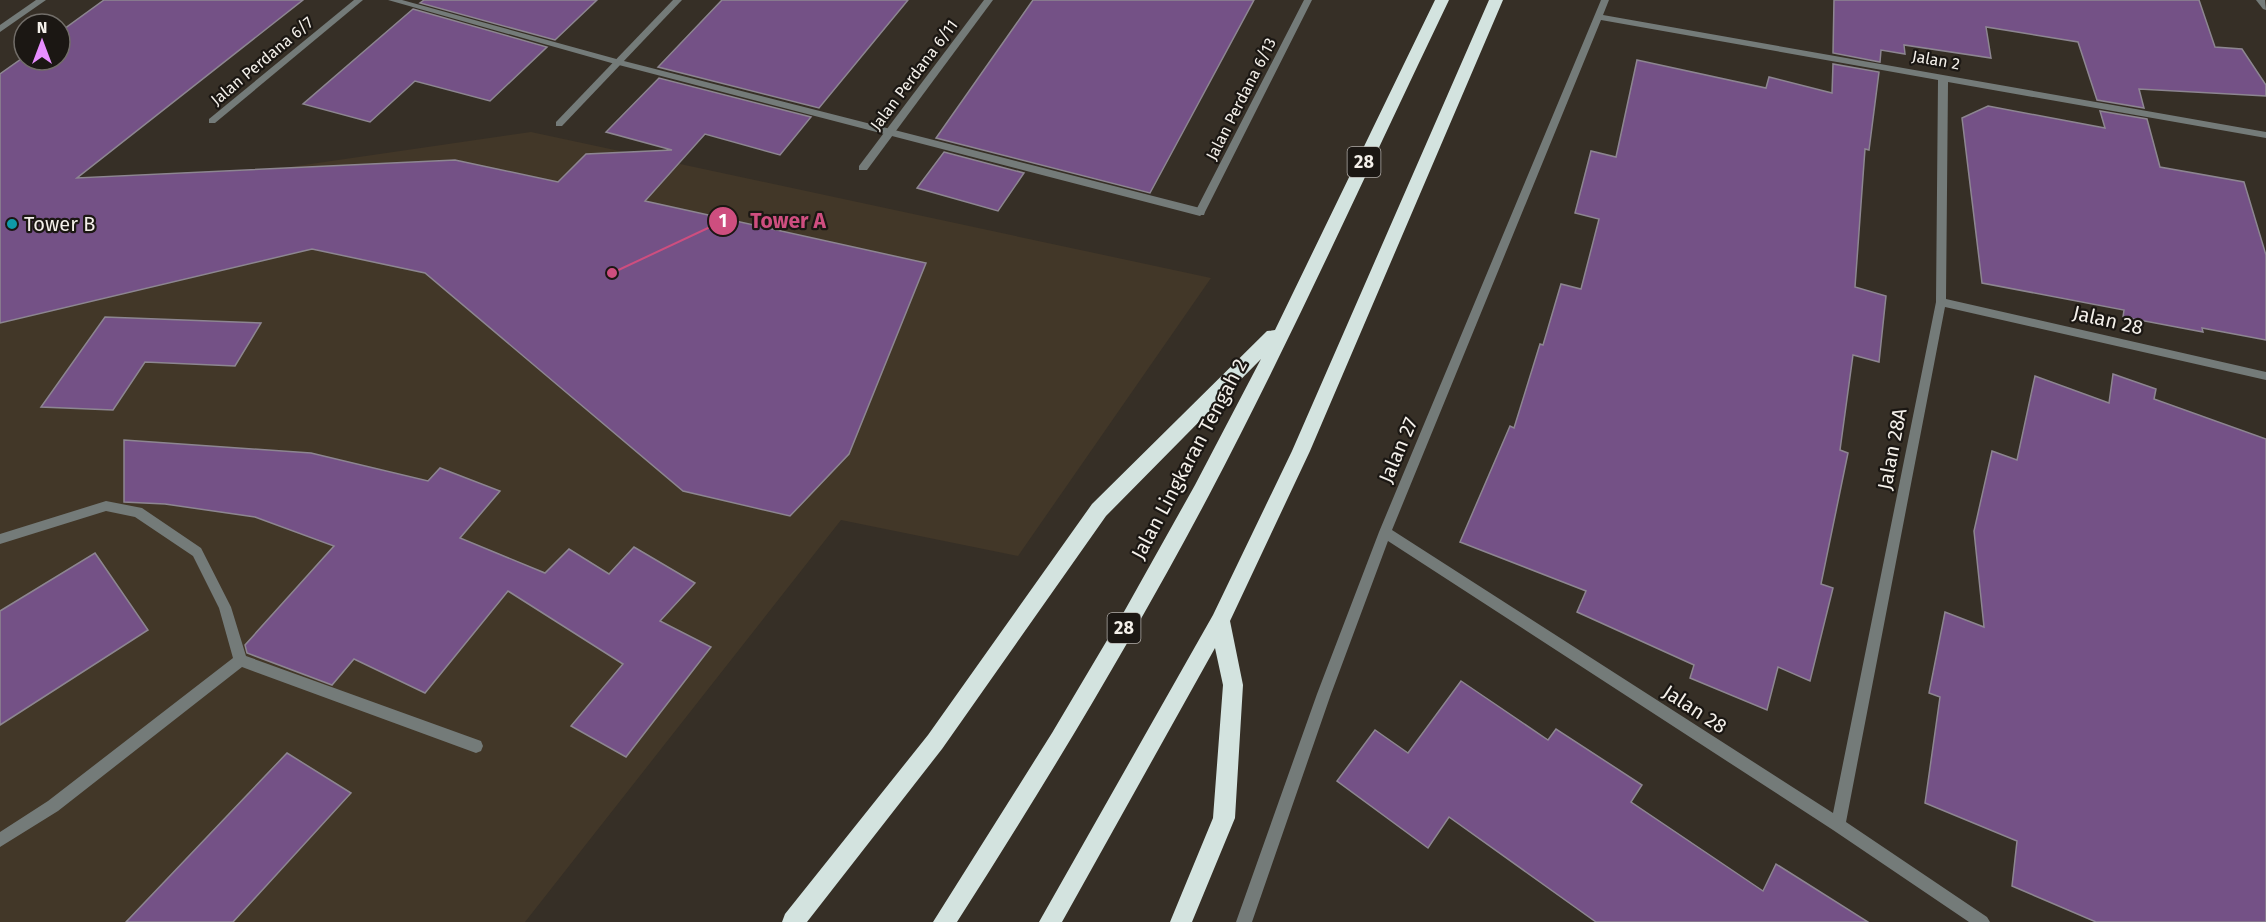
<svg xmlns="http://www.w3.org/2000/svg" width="2266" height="922" font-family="'Fira Sans',sans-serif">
	<rect width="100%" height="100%" fill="#362f26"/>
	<polygon fill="#423728" points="531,132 1211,278 1018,556 841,520 525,922 0,922 0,209"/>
	<g fill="#745186" stroke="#8d8691" stroke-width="1.5">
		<polygon points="104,0 303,0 77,178 455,160 558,182 586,154 672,150 606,132 659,78 811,117 780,155 705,134 645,201 926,263 849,454 790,516 683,491 425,273 312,249 0,323 0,74 24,57 24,60 60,60 60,32"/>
		<polygon points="424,0 597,0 555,40 420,3"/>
		<polygon points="722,0 908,0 819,108 658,67"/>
		<polygon points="1033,0 1254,0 1150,193 936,138"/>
		<polygon points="1834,0 2199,0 2215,47 2242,49 2266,85 2266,96 2139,89 2144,108 2097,100 2078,42 1986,27 1991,58 1904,45 1905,54 1881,50 1880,62 1833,53"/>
		<polygon points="413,9 547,47 490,101 415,81 370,122 303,104"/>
		<polygon points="1637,60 1766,88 1769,77 1832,93 1833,64 1879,72 1869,150 1865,149 1855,287 1886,296 1879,362 1853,355 1840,450 1848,453 1821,584 1833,588 1810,681 1778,667 1767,710 1690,678 1694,665 1577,612 1586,591 1460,542 1510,426 1514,428 1540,344 1543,345 1561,284 1581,289 1599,219 1575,213 1591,151 1616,157"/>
		<polygon points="1988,106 2105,128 2100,111 2147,119 2160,167 2244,182 2266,255 2266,340 2202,328 2203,332 2123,317 2124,310 1982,283 1962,118"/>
		<polygon points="944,152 1024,173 998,211 917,188"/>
		<polygon points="105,317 261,323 235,366 145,362 113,410 41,407"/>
		<polygon points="2113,374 2156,389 2154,399 2266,439 2266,922 2096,922 2012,886 2017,841 1925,803 1940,697 1929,693 1945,612 1984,627 1974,531 1992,451 2017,460 2035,376 2109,403"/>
		<polygon points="124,440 311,453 428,481 440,468 500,491 460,538 545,573 569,549 609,574 634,547 695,583 660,621 711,647 626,757 571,726 623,664 508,591 425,693 354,659 332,685 247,653 245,645 334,546 255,517 165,504 124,502"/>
		<polygon points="95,553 148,630 0,725 0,611"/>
		<polygon points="1461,681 1548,740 1556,729 1642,785 1631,802 1763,891 1776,864 1868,922 1596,922 1449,817 1428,848 1337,781 1375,730 1408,753"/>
		<polygon points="287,753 351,793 233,922 126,922"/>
	</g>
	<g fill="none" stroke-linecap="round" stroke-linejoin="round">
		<g fill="#747b79" fill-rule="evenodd">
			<polygon points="388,0 402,0 620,60 1200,208 1205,212 1200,216 615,64"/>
			<polygon points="106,501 142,508 201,548 231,607 246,656 481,741 483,746 481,751 476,753 242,667 58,811 0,847 0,832 48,801 233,658 219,608 193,556 135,517 106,511 0,544 0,534"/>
		</g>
		<g fill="#747b79" fill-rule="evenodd">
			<polygon points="36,0 46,0 0,32 0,25"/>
			<polygon points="354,0 363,0 215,123 209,123 209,119"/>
			<polygon points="673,0 682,0 562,126 556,126 556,122"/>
			<polygon points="984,0 993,0 867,170 859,170 859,166"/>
			<polygon points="1304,0 1312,0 1205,212 1204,215 1196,215 1195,212"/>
			<path d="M 1601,0 L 1609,0 L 1603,15 L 2266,132 L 2266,138 L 1948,82 L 1946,299 L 2266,372 L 2266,380 L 1945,307 L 1846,822 L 1987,917 L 1990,922 L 1969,922 L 1833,830 L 1388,541 L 1331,694 L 1252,922 L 1236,922 L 1317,694 L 1379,532 ZM 1601,20 L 1938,80 L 1936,302 L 1833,813 L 1392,530 Z"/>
			<polygon points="2256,0 2265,0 2266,10 2263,9"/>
		</g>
		<g fill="#d3e3df" fill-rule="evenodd">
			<path d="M 1435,0 L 1449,0 C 1369,166 1294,334 1208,497 C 1131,642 1046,783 957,922 L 933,922 L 1052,733 L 1125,610 L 1195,485 L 1261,359 L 1106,516 L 942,749 L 807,922 L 782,922 L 785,914 L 928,735 L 1092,504 L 1267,331 L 1275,330 Z"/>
			<polygon points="1489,0 1503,0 1310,451 1230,621 1243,685 1235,818 1192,922 1170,922 1213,818 1223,685 1215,648 1062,922 1039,922 1213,615 1292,451"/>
		</g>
	</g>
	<circle fill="#0f9aa8" stroke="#1b1713" stroke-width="2" cx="12" cy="224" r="6"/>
	<g text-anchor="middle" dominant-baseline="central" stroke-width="4.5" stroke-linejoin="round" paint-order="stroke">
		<g font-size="16" fill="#f4f0ea" stroke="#1b1713">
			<text transform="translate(1936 60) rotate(10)">Jalan 2</text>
			<text transform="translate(262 61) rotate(-40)">Jalan Perdana 6/7</text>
			<text transform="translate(914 75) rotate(-53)">Jalan Perdana 6/11</text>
			<text transform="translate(1241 99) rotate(-63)">Jalan Perdana 6/13</text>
		</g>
		<g fill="#1b1713" stroke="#b3afaa" stroke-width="1.5">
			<rect x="1347.5" y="147" width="33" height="30" rx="4.5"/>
			<rect x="1107.5" y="613" width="33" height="30" rx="4.5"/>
		</g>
		<g font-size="18" font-weight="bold" fill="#f4f0ea">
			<text x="1364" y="162">28</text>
			<text x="1124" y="628">28</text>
		</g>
		<g font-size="20" fill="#f4f0ea" stroke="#1b1713" text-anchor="start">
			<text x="24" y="224">Tower B</text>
		</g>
		<g font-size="20" fill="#f4f0ea" stroke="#1b1713">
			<text transform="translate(2108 320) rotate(13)">Jalan 28</text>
			<text transform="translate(1892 449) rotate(-79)">Jalan 28A</text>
			<text transform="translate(1398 450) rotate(-67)">Jalan 27</text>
			<text transform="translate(1189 459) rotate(-62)">Jalan Lingkaran Tengah 2</text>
			<text transform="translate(1695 709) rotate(33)">Jalan 28</text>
		</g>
	</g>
	<path fill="none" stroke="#ce4e7f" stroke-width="2" d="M612 273L723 221"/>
	<g fill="#ce4e7f" stroke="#1b1713" stroke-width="2">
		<circle cx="612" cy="273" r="6"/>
		<circle cx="723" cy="221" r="15"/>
	</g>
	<g font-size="18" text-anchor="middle" font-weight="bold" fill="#fff">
		<text x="723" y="227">1</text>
	</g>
	<g font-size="21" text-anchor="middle" font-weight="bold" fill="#ce4e7f" stroke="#1b1713" stroke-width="4.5" stroke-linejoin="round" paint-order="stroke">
		<text x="788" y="228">Tower A</text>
	</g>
	<g transform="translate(42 42)"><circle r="28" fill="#1b1713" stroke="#726e69" stroke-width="1.5"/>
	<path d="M0-4.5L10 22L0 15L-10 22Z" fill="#e88eff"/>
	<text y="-9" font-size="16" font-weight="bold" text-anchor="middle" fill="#f4f0ea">N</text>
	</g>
</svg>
